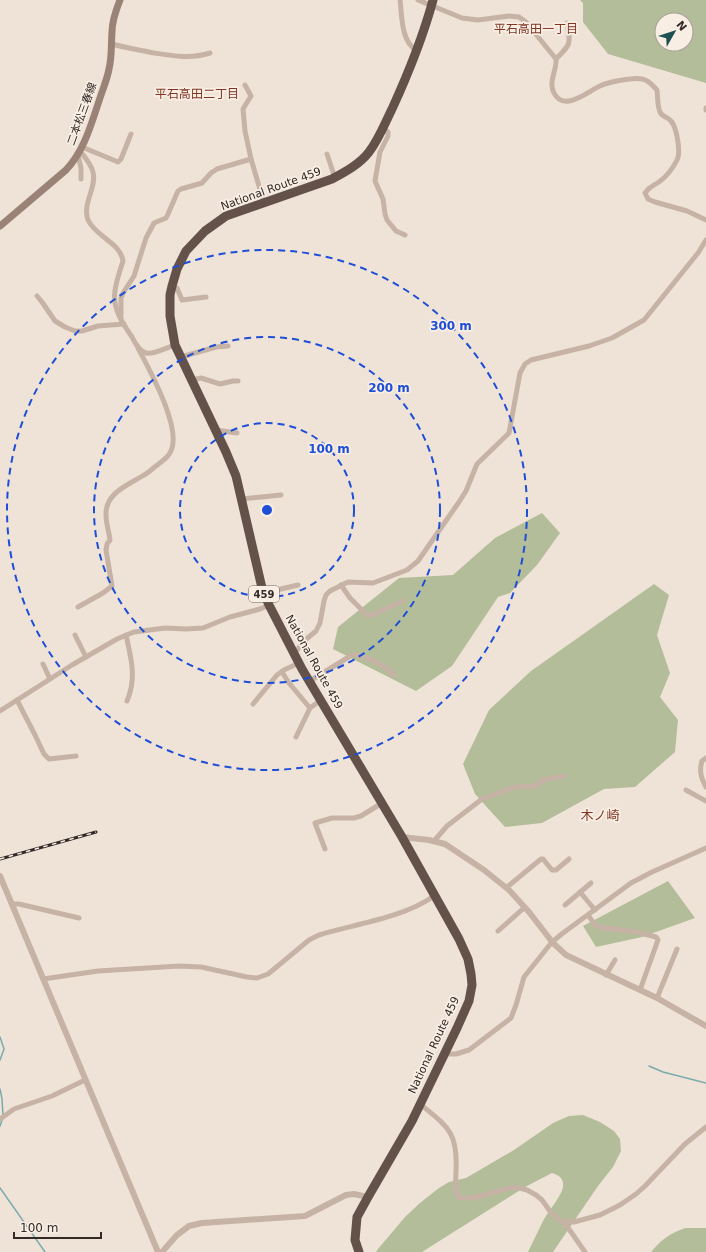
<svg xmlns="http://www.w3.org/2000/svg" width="706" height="1252" font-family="'DejaVu Sans','Noto Sans JP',sans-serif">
	<rect width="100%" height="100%" fill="#efe3d8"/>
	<g fill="#b3bd99" fill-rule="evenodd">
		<path d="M 580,0 L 706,0 L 706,83 L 608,54 L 583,22 L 583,3 ZM 662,20 L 686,20 L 686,44 L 662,44 Z"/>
		<polygon points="542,513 560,533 537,565 510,593 498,597 452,666 416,691 333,649 338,627 399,578 453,575 495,538"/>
		<polygon points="654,584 669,595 657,635 670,673 660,697 678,720 675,752 635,787 604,789 542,823 505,827 475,794 463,764 489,710 531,671"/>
		<polygon points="668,881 695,918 642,937 596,947 583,926"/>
		<path d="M 583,1115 L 600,1122 L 614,1131 L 620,1139 L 621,1151 L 613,1167 L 598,1186 L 553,1252 L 528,1252 C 533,1242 538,1231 543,1221 C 548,1212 563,1194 563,1186 C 564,1178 558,1175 552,1173 L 525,1187 L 422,1252 L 376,1252 L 378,1249 L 405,1217 L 420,1203 L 439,1188 L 449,1182 L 466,1178 L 514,1150 L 553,1123 L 569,1116 Z"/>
		<path d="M 685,1228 L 706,1228 L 706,1252 L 651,1252 C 662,1239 669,1234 685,1228 Z"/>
	</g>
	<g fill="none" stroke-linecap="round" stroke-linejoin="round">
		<g stroke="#79abab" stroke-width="1.5">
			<polyline points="0,1037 4,1049 0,1060"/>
			<polyline points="649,1066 663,1072 706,1083"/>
			<polyline points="0,1089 2,1099 3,1115"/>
			<polyline points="0,1126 2,1120"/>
			<polyline points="0,1188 45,1252"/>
		</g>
		<g stroke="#c7b3a5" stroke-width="5">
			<path d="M 400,0 C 402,16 401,41 416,50"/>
			<path d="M 418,0 L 462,18 L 478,20 L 509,16 L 519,17 L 526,22 L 556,59 C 557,70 548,82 554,93 C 564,113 588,91 600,86 C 608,82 634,77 642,79 C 649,80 653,86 657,90 C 658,97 657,105 660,112 C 662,117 668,117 671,121 C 677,128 681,153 677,160 C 673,168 666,177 659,182 C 653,186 650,186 645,193 L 648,199 L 655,202 L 687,211 L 706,220"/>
			<path d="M 112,44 C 126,48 140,50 154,53 C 173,56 191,59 210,53"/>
			<path d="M 556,59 C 571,44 571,44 567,23"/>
			<polyline points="245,85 251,96 243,109 245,131 251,159 264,203"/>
			<polyline points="706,108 706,110"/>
			<polyline points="383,128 388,132 388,136 380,152 375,181 383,199 385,214 387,220 396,231 405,235"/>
			<polyline points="82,147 118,162 121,159 131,134"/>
			<path d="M 80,151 C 85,157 91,164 93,172 C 97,188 82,203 88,220 C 96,237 120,242 123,261 C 120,271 116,281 115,291 C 112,308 123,324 132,337 C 135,343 139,351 146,353 C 153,355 168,347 175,345"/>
			<polyline points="327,154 335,178"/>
			<polyline points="78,155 81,168 81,179"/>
			<polyline points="172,286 177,288 182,300 206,297"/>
			<polyline points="37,296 42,302 55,321 65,327 75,331 82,331 98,326 124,324"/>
			<polyline points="121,318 121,298 123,293 134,276 146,238 154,223 166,218 168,214 178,191 181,189 202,183 211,173 217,169 251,159"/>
			<polyline points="181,357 216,347 228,346"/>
			<polyline points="192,380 201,378 220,384 233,381 238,381"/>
			<polyline points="216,430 237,433"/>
			<polyline points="241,499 281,495"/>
			<polyline points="341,585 350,598 367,615 372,615 403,601"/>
			<polyline points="264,593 298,585"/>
			<path d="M 78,607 L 103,593 L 112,586 L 106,550 L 107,544 L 110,540 C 109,532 106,523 106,515 C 105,493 128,485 144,475 C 148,473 152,469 156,466 C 161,462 168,458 171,451 C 182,428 149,369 138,348"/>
			<polyline points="75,635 86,657"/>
			<path d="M 126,635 C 131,658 137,678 127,701"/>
			<polyline points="294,653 298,649 304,641 316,631 320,623 324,601 326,595 330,591 348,582 373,583 407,570 418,561 459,502 466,491 477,464 509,433 520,373 525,364 531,360 589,346 612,338 644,320 698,253 706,240"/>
			<polyline points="43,664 50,679"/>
			<polyline points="282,672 289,683 310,708"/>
			<path d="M 310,681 L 352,655 C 363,653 387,667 394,675"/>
			<polyline points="17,700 35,735 44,754 49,759 76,756"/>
			<polyline points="253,704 277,675 284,670 299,663"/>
			<polyline points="0,711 72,665 117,639 134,632 165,628 186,629 203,628 230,617 260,609 269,605"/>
			<polyline points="296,737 310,708 321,700"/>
			<path d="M 706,758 L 702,761 C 699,771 701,778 706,787"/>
			<polyline points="686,790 706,801"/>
			<polyline points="434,841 447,826 482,799 515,787 536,786 543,780 564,776"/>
			<polyline points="325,849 315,823 332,818 354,818 361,816 382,803"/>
			<polyline points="506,888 541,859 543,859 552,870 556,870 569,859"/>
			<polyline points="580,892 595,910"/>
			<polyline points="12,904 19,904 79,918"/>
			<polyline points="565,905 591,883"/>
			<polyline points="588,915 595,925 598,927 636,932 656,937 658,940 640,990"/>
			<polyline points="498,931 525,907"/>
			<polyline points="606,975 615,960"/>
			<path d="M 43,979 L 98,971 L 179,966 L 201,967 L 247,977 L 257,978 L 268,974 L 279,965 L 309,940 L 319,935 C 355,924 403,918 434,896"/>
			<polyline points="657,998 677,949"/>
			<polyline points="444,1054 456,1054 469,1050 511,1018 516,1005 524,977 552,942 563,933 631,883 652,872 706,848"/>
			<path d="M 420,1104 C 448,1127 458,1132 456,1171 C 456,1180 454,1189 459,1198 L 473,1198 L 510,1188 L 519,1188 L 527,1190 L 536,1195 L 542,1200 L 552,1214 L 562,1222 L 574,1222 L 600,1215 L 620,1205 L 636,1194 L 645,1186 L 685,1144 L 706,1127"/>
			<polyline points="0,1119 14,1109 52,1096 85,1080"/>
			<polyline points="564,1222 585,1252"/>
		</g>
		<g stroke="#c7b3a5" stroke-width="6">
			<polyline points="402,837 429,840 445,844 484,870 509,890 529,912 553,943 566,955 657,998 706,1026"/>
			<polyline points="0,876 158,1252"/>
			<polyline points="162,1252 177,1235 189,1226 202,1223 305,1216 346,1195 354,1194 368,1197"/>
		</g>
		<path stroke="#9a8277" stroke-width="7" d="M 0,226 L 66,170 C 84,151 91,125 99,101 C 102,91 107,80 109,69 C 112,57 111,45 112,32 C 112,21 116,10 120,0"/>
		<path stroke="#64524a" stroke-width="9" d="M 359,1252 L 355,1240 L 357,1217 L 368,1197 L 412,1121 L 457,1028 L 469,1001 L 472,985 L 471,974 L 468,959 L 459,939 L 402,837 L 302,669 L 269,605 L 262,588 L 236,476 L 226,452 L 175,345 L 170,316 L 170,295 L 172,286 L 177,269 L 186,251 L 205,231 L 226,216 L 332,179 C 345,172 360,164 369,152 C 379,139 385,123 392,109 C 408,74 423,37 433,0"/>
		<defs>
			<polyline id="rail" points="0,859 96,832"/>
		</defs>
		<use href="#rail" stroke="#332926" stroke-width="3"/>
		<use href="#rail" stroke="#f8eee4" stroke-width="1.5" stroke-dasharray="4.5" stroke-linecap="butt"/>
	</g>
	<g fill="none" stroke="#1d4ed8" stroke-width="2" stroke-dasharray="7 5">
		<circle cx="267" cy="510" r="87"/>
		<circle cx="267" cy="510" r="173"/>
		<circle cx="267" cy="510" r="260"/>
	</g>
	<g text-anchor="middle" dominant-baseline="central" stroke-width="3.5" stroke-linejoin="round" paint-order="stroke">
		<rect fill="#f8eee4" stroke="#6e645f" stroke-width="1" x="249" y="586" width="30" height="16" rx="3"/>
		<g font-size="10" font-weight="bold" fill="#332926">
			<text x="264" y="594">459</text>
		</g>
		<g font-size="11" fill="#332926" stroke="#f8eee4">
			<text transform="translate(82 114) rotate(-70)">二本松三春線</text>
			<text transform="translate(271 189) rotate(-20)">National Route 459</text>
			<text transform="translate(314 662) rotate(61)">National Route 459</text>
			<text transform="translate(434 1045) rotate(-65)">National Route 459</text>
		</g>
		<g font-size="12" fill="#7e3523" stroke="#f8eee4">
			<text x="536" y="29">平石高田一丁目</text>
			<text x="197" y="94">平石高田二丁目</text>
		</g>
		<g font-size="13" fill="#7e3523" stroke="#f8eee4">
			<text x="600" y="815">木ノ崎</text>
		</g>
	</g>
	<circle cx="267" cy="510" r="6" fill="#1d4ed8" stroke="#f8eee4" stroke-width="2"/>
	<g font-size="12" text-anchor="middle" font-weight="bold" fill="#1d4ed8" stroke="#f8eee4" stroke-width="3.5" stroke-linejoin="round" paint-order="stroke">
		<text x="451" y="330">300 m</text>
		<text x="389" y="392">200 m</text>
		<text x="329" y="453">100 m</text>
	</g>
	<g transform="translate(674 32) rotate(51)"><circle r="19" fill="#f8eee4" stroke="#a99f98"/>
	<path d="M0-3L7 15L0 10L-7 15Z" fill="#1e5152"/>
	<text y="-6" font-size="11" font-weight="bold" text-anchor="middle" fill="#332926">N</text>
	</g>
	<path d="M14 1232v6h87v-6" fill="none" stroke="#332926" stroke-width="2"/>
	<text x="20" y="1232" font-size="12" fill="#332926" stroke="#f8eee4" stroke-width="3" paint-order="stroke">100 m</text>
</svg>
